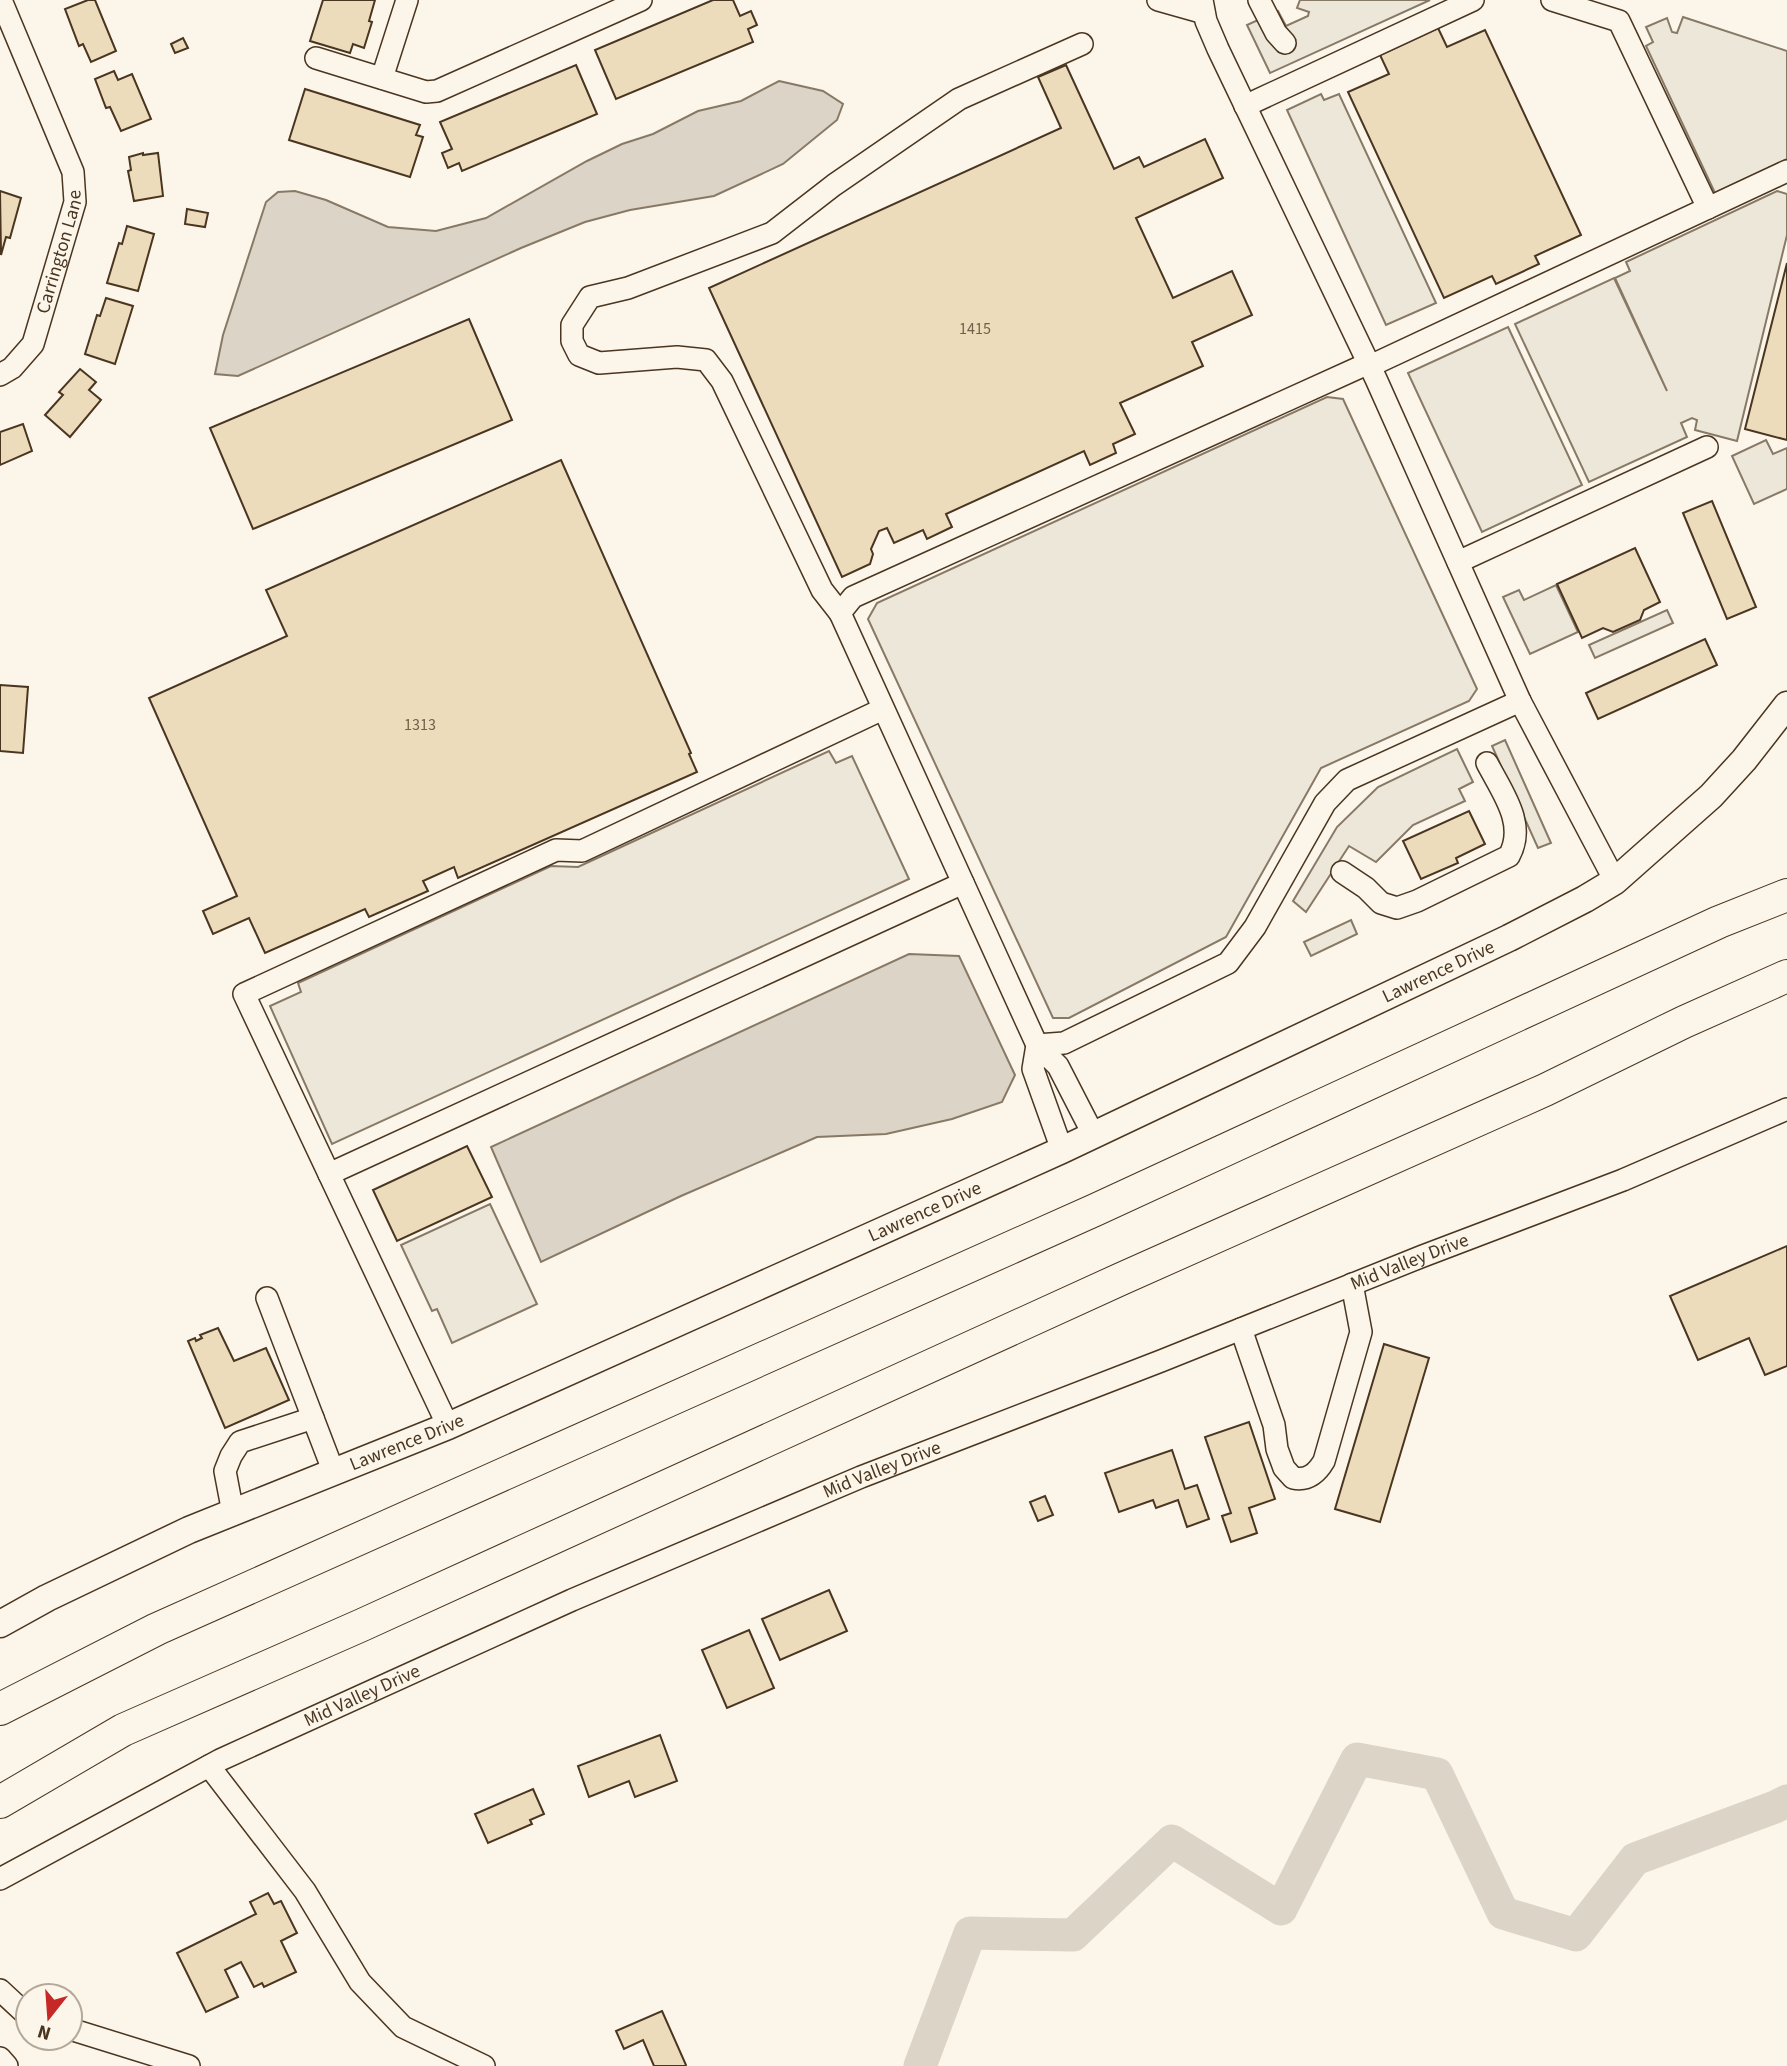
<svg xmlns="http://www.w3.org/2000/svg" width="1787" height="2066" font-family="'Source Sans 3',sans-serif">
	<rect width="100%" height="100%" fill="#fbf6e9"/>
	<g fill="#ede7d9" stroke="#887966" stroke-width="2">
		<polygon points="1300,0 1430,0 1270,73 1247,25 1278,11 1286,26 1308,16 1309,12 1297,8"/>
		<polygon points="1683,17 1787,51 1787,159 1715,193 1646,46 1653,42 1646,27 1667,18 1672,32 1677,33"/>
		<polygon points="1321,94 1324,100 1339,94 1436,303 1386,325 1287,110"/>
		<polygon points="1777,191 1787,194 1787,235 1737,441 1695,430 1697,420 1692,418 1681,423 1687,437 1589,482 1515,324 1614,278 1667,391 1615,278 1630,271 1626,262"/>
		<polygon points="1508,327 1582,485 1482,532 1408,373"/>
		<polygon points="1327,397 1343,399 1477,689 1469,701 1321,768 1226,937 1069,1018 1053,1018 868,619 877,603"/>
		<polygon points="1766,440 1773,454 1787,448 1787,489 1754,504 1732,456"/>
		<polygon points="1556,585 1578,632 1530,654 1503,597 1519,590 1524,600"/>
		<polygon points="1667,610 1673,623 1595,658 1589,645"/>
		<polygon points="1505,740 1551,843 1538,848 1492,746"/>
		<polygon points="1457,749 1473,782 1459,789 1465,801 1413,825 1376,862 1349,846 1306,912 1293,901 1337,827 1378,787"/>
		<polygon points="829,751 836,763 852,756 909,879 332,1144 270,1006 301,992 298,983 551,866 578,867"/>
		<polygon points="1351,920 1357,934 1311,956 1304,942"/>
		<polygon points="490,1204 537,1304 452,1343 437,1309 432,1311 401,1245"/>
	</g>
	<g fill="#dcd4c6" stroke="#887966" stroke-width="2">
		<polygon points="779,81 823,91 843,104 837,120 783,164 714,196 630,210 585,222 521,248 238,376 215,374 223,335 266,202 278,192 295,191 326,200 388,227 436,231 486,218 587,161 622,144 653,134 698,111 741,101"/>
		<polygon points="909,954 959,956 1015,1075 1002,1102 952,1119 886,1134 817,1137 681,1196 541,1262 491,1147"/>
	</g>
	<g fill="none" stroke-linecap="round" stroke-linejoin="round">
		<polyline stroke="#dcd4c6" stroke-width="33" points="920,2066 970,1933 1073,1935 1172,1841 1281,1909 1357,1759 1437,1774 1503,1913 1576,1935 1635,1859 1775,1807 1787,1801"/>
	</g>
	<g fill="#ecdcbc" stroke="#4a3520" stroke-width="2">
		<polygon points="88,0 95,0 116,51 91,62 83,44 79,46 65,9"/>
		<polygon points="323,0 375,0 369,21 372,22 364,48 353,44 350,53 310,41"/>
		<polygon points="713,0 733,0 740,16 751,11 757,25 748,29 753,42 616,99 595,50"/>
		<polygon points="1438,28 1447,47 1485,30 1581,235 1535,256 1539,264 1496,284 1492,276 1444,298 1348,92 1389,74 1380,55"/>
		<polygon points="183,38 188,48 175,53 171,44"/>
		<polygon points="576,65 597,114 462,171 459,163 448,168 442,153 452,149 440,122"/>
		<polygon points="1066,65 1114,169 1139,157 1144,167 1205,139 1223,178 1136,218 1173,298 1232,271 1252,315 1192,342 1203,366 1120,403 1135,434 1113,444 1116,453 1090,465 1084,451 946,514 952,527 927,539 923,530 894,543 887,528 879,531 871,549 873,554 870,564 842,577 709,288 1061,128 1038,77"/>
		<polygon points="114,71 118,80 132,74 151,119 121,131 110,107 106,108 95,79"/>
		<polygon points="305,89 420,125 416,135 423,137 410,177 289,140"/>
		<polygon points="143,153 143,155 158,153 163,196 134,201 128,171 131,170 129,157"/>
		<polygon points="0,191 21,198 10,238 6,237 1,255"/>
		<polygon points="187,209 208,213 205,227 185,224"/>
		<polygon points="127,226 154,234 138,291 107,283 119,243 122,244"/>
		<polygon points="1787,263 1787,440 1745,429"/>
		<polygon points="106,298 133,306 115,364 85,354 97,315 100,316"/>
		<polygon points="469,319 512,420 253,529 210,428"/>
		<polygon points="80,369 96,382 89,390 101,400 70,437 45,415 63,395 59,392"/>
		<polygon points="23,424 32,451 0,465 0,432"/>
		<polygon points="561,460 691,753 689,754 697,772 458,878 454,867 423,881 428,891 369,917 365,909 265,953 249,918 213,934 203,911 237,896 149,698 287,636 266,590"/>
		<polygon points="1712,501 1756,607 1727,619 1683,513"/>
		<polygon points="1635,548 1660,602 1644,610 1640,620 1613,632 1603,628 1582,638 1557,584"/>
		<polygon points="1705,639 1717,665 1598,719 1586,693"/>
		<polygon points="0,685 28,687 23,753 0,751"/>
		<polygon points="1469,811 1485,844 1456,858 1458,863 1421,879 1403,841"/>
		<polygon points="467,1146 492,1197 397,1241 373,1190"/>
		<polygon points="1787,1246 1787,1366 1765,1375 1749,1338 1698,1360 1670,1296"/>
		<polygon points="218,1328 234,1361 266,1348 289,1400 225,1428 188,1341 195,1338 196,1341 202,1338 200,1335"/>
		<polygon points="1384,1344 1429,1358 1380,1522 1335,1509"/>
		<polygon points="1249,1422 1275,1499 1249,1508 1257,1533 1231,1542 1222,1516 1231,1513 1205,1437"/>
		<polygon points="1172,1450 1185,1489 1197,1485 1209,1519 1187,1527 1178,1500 1156,1508 1153,1500 1119,1512 1105,1473"/>
		<polygon points="1045,1496 1053,1515 1038,1521 1030,1502"/>
		<polygon points="829,1590 847,1631 780,1660 762,1619"/>
		<polygon points="749,1630 774,1688 727,1708 702,1650"/>
		<polygon points="660,1735 677,1781 635,1797 629,1781 589,1797 578,1766"/>
		<polygon points="533,1789 544,1814 530,1820 532,1824 488,1843 475,1814"/>
		<polygon points="268,1893 274,1904 281,1901 297,1933 281,1941 296,1972 264,1987 262,1983 254,1987 241,1962 225,1970 238,1997 206,2012 177,1953 256,1914 250,1902"/>
		<polygon points="662,2011 686,2065 685,2066 654,2066 643,2040 624,2049 616,2031"/>
	</g>
	<g fill="none" stroke-linecap="round" stroke-linejoin="round">
		<defs>
			<g id="minor">
				<polyline points="1158,0 1204,13"/>
				<polyline points="1202,0 1206,21 1218,49 1376,379 1520,701 1615,881"/>
				<polyline points="1259,0 1276,33 1285,43"/>
				<polyline points="1552,0 1619,21 1708,208"/>
				<polyline points="316,58 426,92 437,91 641,0"/>
				<polyline points="382,78 407,0"/>
				<polyline points="1245,106 1473,0"/>
				<polyline points="1370,366 1787,171"/>
				<path id="s1" d="M 0,375 L 12,368 L 33,344 L 75,202 L 73,172 L 1,0"/>
				<polyline points="1458,562 1707,447"/>
				<polyline points="840,613 822,590 722,381 706,360 677,357 599,363 579,355 572,341 572,325 590,297 628,288 772,233 834,185 959,99 1082,44"/>
				<path d="M 1342,872 L 1366,888 L 1381,903 L 1397,908 L 1417,901 L 1509,856 C 1527,824 1502,792 1487,763"/>
				<polyline points="1037,1045 1064,1043 1228,963 1255,927 1325,803 1347,780 1520,701"/>
				<polyline points="1037,1045 1033,1069 1062,1150"/>
				<polyline points="1093,1134 1058,1066 1037,1045 840,613 853,597 1369,363"/>
				<polyline points="329,1174 963,883"/>
				<polyline points="267,1298 334,1473"/>
				<path d="M 1241,1329 L 1274,1425 L 1277,1449 L 1284,1468 L 1293,1478 C 1308,1481 1317,1473 1324,1461 L 1361,1332 L 1352,1284"/>
				<polyline points="448,1426 244,994 556,850 582,851 883,709"/>
				<polyline points="233,1513 225,1471 231,1456 240,1442 313,1418"/>
				<polyline points="209,1766 305,1891 360,1982 403,2027 484,2066"/>
				<path id="s2" d="M 0,1879 L 220,1760 L 572,1600 L 861,1477 L 1161,1361 L 1423,1256 L 1623,1180 L 1787,1109"/>
				<polyline points="0,1990 28,2016"/>
				<polyline points="70,2029 189,2066"/>
				<polyline points="0,2058 7,2066"/>
			</g>
			<g id="major">
				<path id="s3" d="M 0,1624 L 47,1598 L 189,1530 L 448,1426 L 1062,1150 L 1509,938 L 1585,899 L 1615,881 L 1711,796 L 1744,760 L 1787,705"/>
			</g>
			<g id="highway">
				<polyline points="0,1709 157,1629 1095,1210 1719,922 1787,895"/>
				<polyline points="0,1802 123,1730 362,1625 1121,1279 1545,1090 1684,1022 1787,976"/>
			</g>
		</defs>
		<use href="#minor" stroke="#4a3520" stroke-width="24"/>
		<use href="#major" stroke="#4a3520" stroke-width="29"/>
		<use href="#highway" stroke="#4a3520" stroke-width="34"/>
		<use href="#minor" stroke="#fbf6e9" stroke-width="21"/>
		<use href="#major" stroke="#fbf6e9" stroke-width="26"/>
		<use href="#highway" stroke="#fbf6e9" stroke-width="32"/>
	</g>
	<g text-anchor="middle" dominant-baseline="central" stroke-width="5" stroke-linejoin="round" paint-order="stroke">
		<g font-size="16" fill="#725f47">
			<text x="975" y="329">1415</text>
			<text x="420" y="725">1313</text>
		</g>
		<g font-size="19" fill="#4a3520" stroke="#fbf6e9">
			<text stroke="none"><textPath href="#s1" startOffset="142">Carrington Lane</textPath></text>
			<text stroke="none"><textPath href="#s3" startOffset="1580">Lawrence Drive</textPath></text>
			<text stroke="none"><textPath href="#s3" startOffset="1013">Lawrence Drive</textPath></text>
			<text stroke="none"><textPath href="#s2" startOffset="1540">Mid Valley Drive</textPath></text>
			<text stroke="none"><textPath href="#s3" startOffset="446">Lawrence Drive</textPath></text>
			<text stroke="none"><textPath href="#s2" startOffset="973">Mid Valley Drive</textPath></text>
			<text stroke="none"><textPath href="#s2" startOffset="406">Mid Valley Drive</textPath></text>
		</g>
	</g>
	<g transform="translate(49 2017) rotate(197)"><circle r="33" fill="#fbf6e9" stroke="#b4a999" stroke-width="2"/>
	<path d="M0-5L12 26L0 18L-12 26Z" fill="#c62828"/>
	<text y="-10" font-size="19" font-weight="bold" text-anchor="middle" fill="#4a3520">N</text>
	</g>
</svg>
